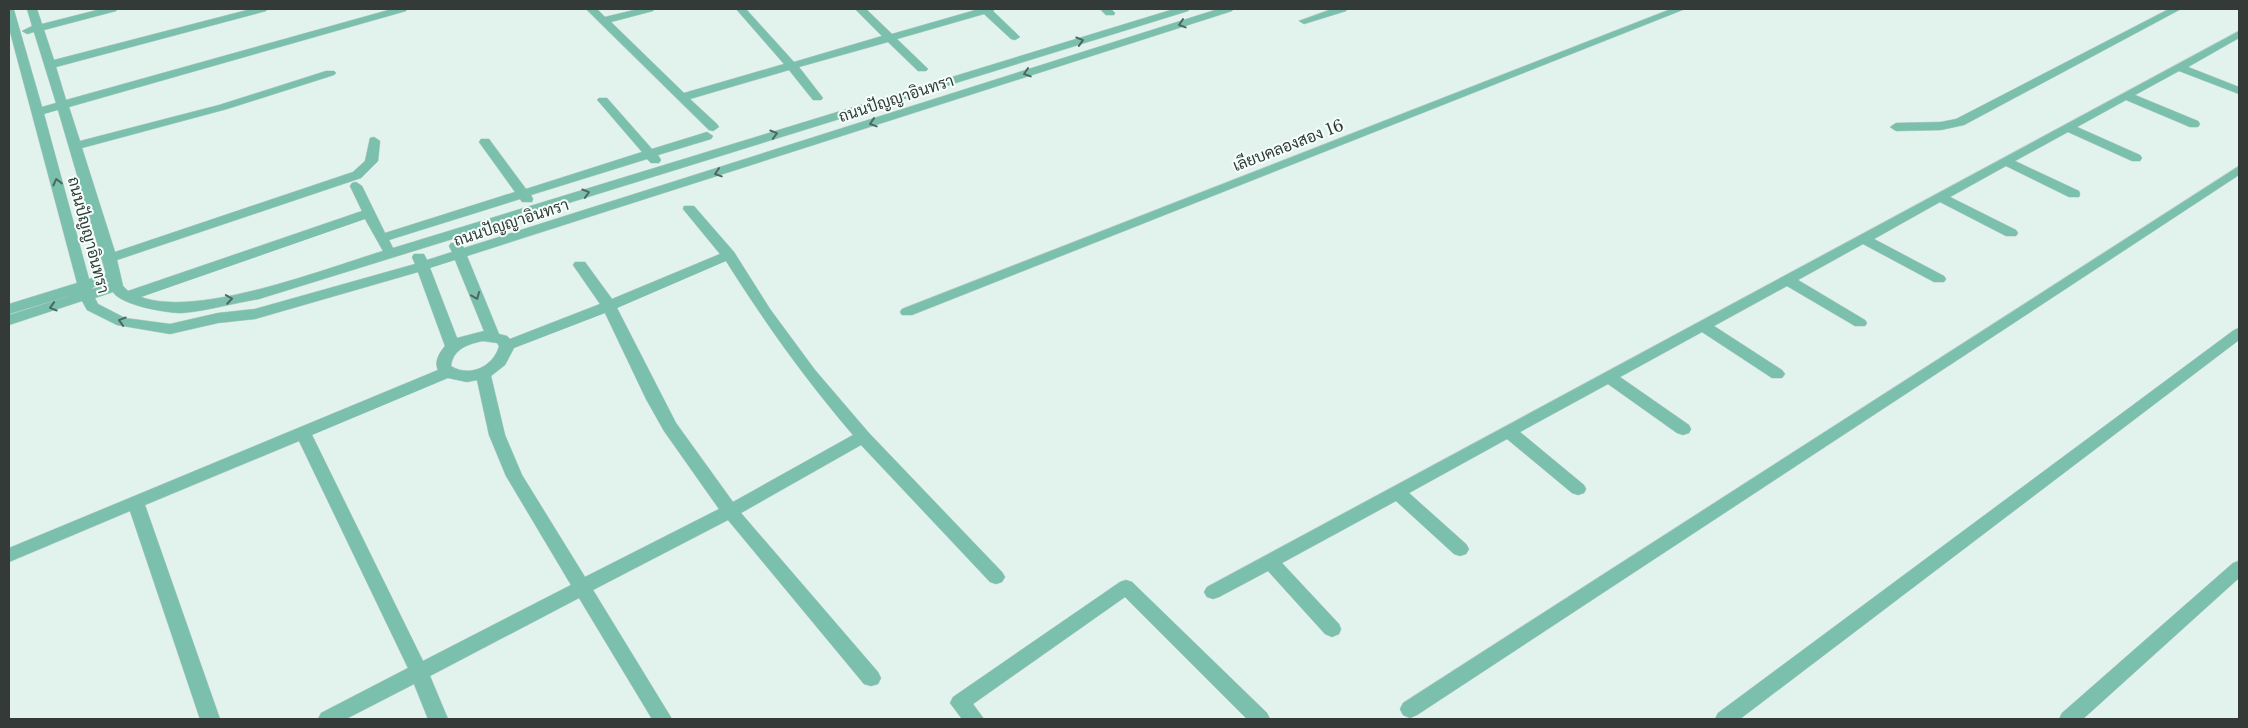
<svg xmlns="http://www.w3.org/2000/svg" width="2248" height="728" font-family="'Libre Baskerville',Sarabun,serif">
	<rect width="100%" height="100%" fill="#e2f3ed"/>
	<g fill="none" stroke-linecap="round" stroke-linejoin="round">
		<defs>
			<g id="minor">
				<path d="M 9,9 L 14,10 L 42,107 L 56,103 L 34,32 L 27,34 L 22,31 L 32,26 L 27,9 L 37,9 L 42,24 L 101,9 L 117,9 L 116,11 L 44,30 L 54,60 L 251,9 L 267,9 L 266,11 L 56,67 L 66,100 L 392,9 L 407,9 L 406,11 L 69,107 L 80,141 L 219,105 L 326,71 L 334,71 L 336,73 L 334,75 L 227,109 L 82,148 L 115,252 L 353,172 L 365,161 L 370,138 L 374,137 L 380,141 L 378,161 L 361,178 L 117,260 L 123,286 L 128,291 L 362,211 L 350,186 L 352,183 L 356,182 L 362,186 L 385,233 L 515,192 L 479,142 L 481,139 L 489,139 L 526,189 L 642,152 L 599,102 L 597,100 L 599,98 L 607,98 L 652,149 L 707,132 L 713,136 L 711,139 L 658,155 L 661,160 L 659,163 L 651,163 L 647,159 L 531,195 L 533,199 L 532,202 L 522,202 L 520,199 L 389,240 L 393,248 L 1174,9 L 1189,9 L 1188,11 L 259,299 C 234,303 207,311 182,313 C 165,313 121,305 113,292 L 95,298 L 98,304 L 125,318 L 170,324 L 218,313 L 255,309 L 415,264 L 412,257 L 414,254 L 424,254 L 427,260 L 452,252 L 449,246 L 451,243 L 461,243 L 464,248 L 1218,9 L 1233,9 L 1232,11 L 467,256 L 499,334 L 507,336 L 510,339 L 600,304 L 573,265 L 575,262 L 585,262 L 612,299 L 720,254 L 683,209 L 684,206 L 694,206 L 734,252 L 770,309 L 815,370 L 869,433 L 1002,572 L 1005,577 L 1002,582 L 996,584 L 990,582 L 861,445 L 741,513 L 878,672 L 881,678 L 878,684 L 871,686 L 864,684 L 728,520 L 593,590 L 672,719 L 652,719 L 579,598 L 430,676 L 448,719 L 428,719 L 414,684 L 346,719 L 318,719 L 321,713 L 408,668 L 299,441 L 145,505 L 220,719 L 200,719 L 130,511 L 9,562 L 9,548 L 438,370 C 434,362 439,353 445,346 L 418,272 L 255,319 L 218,323 L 170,334 L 117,325 L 87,310 L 82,301 L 9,325 L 9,315 L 79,293 L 9,314 L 9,304 L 77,283 L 9,28 ZM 58,110 L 106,274 L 89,279 L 44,114 ZM 365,219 L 383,251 C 324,269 198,318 141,297 ZM 455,260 L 484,331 L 457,338 L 430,268 ZM 726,261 C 765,323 806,380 853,435 L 733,502 L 676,423 L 617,308 ZM 108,282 L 109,284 L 92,289 L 92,288 ZM 605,313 L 646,399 L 664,431 L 719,509 L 585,577 L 522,475 L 505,435 L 491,376 L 505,365 L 514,348 ZM 483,341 L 497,343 L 499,346 C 494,366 470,378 451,366 C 453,349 468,344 483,341 ZM 448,378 L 467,382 L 477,380 L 489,435 L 506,476 L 571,585 L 423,661 L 312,435 Z"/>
				<polygon points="586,9 597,9 605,17 638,9 654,9 653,11 611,22 684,93 784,64 736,9 746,9 794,62 882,36 855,9 866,9 892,34 979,9 995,9 993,11 1020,37 1015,40 1011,39 984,14 897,39 926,67 928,69 926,71 918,71 888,42 799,67 823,98 821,100 813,100 789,70 690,99 717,124 719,127 713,131 709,130"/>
				<polygon points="1100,9 1111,9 1115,13 1114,15 1106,15"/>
				<polygon points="1332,9 1347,9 1346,11 1304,24 1299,21"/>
				<polygon points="1671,9 1685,9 912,315 902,315 900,312 902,309"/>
				<polygon points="2169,9 2181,9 1964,125 1941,130 1896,131 1890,127 1896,123 1941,122 1956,119"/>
				<polygon points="2239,31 2239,38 2188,67 2239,87 2239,94 2179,71 2135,95 2198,121 2200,124 2198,127 2190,127 2126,100 2077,127 2140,155 2142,158 2140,161 2132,161 2068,132 2015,161 2079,191 2080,194 2079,197 2069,197 2006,166 1950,197 2016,230 2018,233 2016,236 2006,236 1940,202 1874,239 1944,276 1946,279 1944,282 1934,282 1863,244 1798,280 1865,320 1867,323 1865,326 1855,326 1787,286 1714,326 1782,370 1785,374 1782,378 1772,378 1702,332 1620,377 1689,425 1691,429 1689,433 1683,435 1677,433 1608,384 1520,432 1584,485 1586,489 1584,493 1578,495 1572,493 1507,439 1409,493 1466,544 1469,549 1466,554 1460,556 1454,554 1396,501 1282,563 1339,624 1341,629 1339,634 1332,637 1325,634 1268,571 1219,597 1213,599 1207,597 1204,592 1207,587"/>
				<polygon points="2239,166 2239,175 1417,715 1410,718 1403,715 1400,709 1403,703"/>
				<polygon points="2239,328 2239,340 1740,719 1715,719 1718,713 2234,330"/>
				<polygon points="2239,561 2239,578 2083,719 2059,719 2062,713 2233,563"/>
				<polygon points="1126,580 1132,582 1267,713 1270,719 1247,719 1125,597 973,704 984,719 962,719 950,703 953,697 1120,582"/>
			</g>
		</defs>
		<use href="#minor" stroke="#bfcec9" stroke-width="1"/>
		<use href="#minor" fill="#7bc0ac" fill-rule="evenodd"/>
	</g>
	<defs><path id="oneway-chevron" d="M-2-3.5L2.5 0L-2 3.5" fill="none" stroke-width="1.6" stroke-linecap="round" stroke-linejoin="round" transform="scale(1.25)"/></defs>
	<g stroke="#4c6960">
		<use href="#oneway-chevron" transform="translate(1182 24) rotate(162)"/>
		<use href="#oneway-chevron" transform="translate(1080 41) rotate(-17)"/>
		<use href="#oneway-chevron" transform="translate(1027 73) rotate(162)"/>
		<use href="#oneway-chevron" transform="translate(873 123) rotate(162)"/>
		<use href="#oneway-chevron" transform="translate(774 134) rotate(-17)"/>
		<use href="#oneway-chevron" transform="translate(718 173) rotate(162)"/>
		<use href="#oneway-chevron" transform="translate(57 182) rotate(-104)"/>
		<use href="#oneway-chevron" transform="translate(586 193) rotate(-17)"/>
		<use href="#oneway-chevron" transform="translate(476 296) rotate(68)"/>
		<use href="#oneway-chevron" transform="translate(229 299) rotate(-9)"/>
		<use href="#oneway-chevron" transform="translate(53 307) rotate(163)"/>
		<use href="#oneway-chevron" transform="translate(122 321) rotate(-163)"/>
	</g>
	<g text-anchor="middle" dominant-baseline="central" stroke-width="4" stroke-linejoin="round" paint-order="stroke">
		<g font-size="16" fill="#333a37" stroke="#f4fffb">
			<text transform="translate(896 98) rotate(-18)">ถนนปัญญาอินทรา</text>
			<text transform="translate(1288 145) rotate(-21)">เลียบคลองสอง 16</text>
			<text transform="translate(511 222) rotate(-18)">ถนนปัญญาอินทรา</text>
			<text transform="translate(89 235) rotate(75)">ถนนปัญญาอินทรา</text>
		</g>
	</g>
	<rect width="2248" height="728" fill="none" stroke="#333a37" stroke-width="20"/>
</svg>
